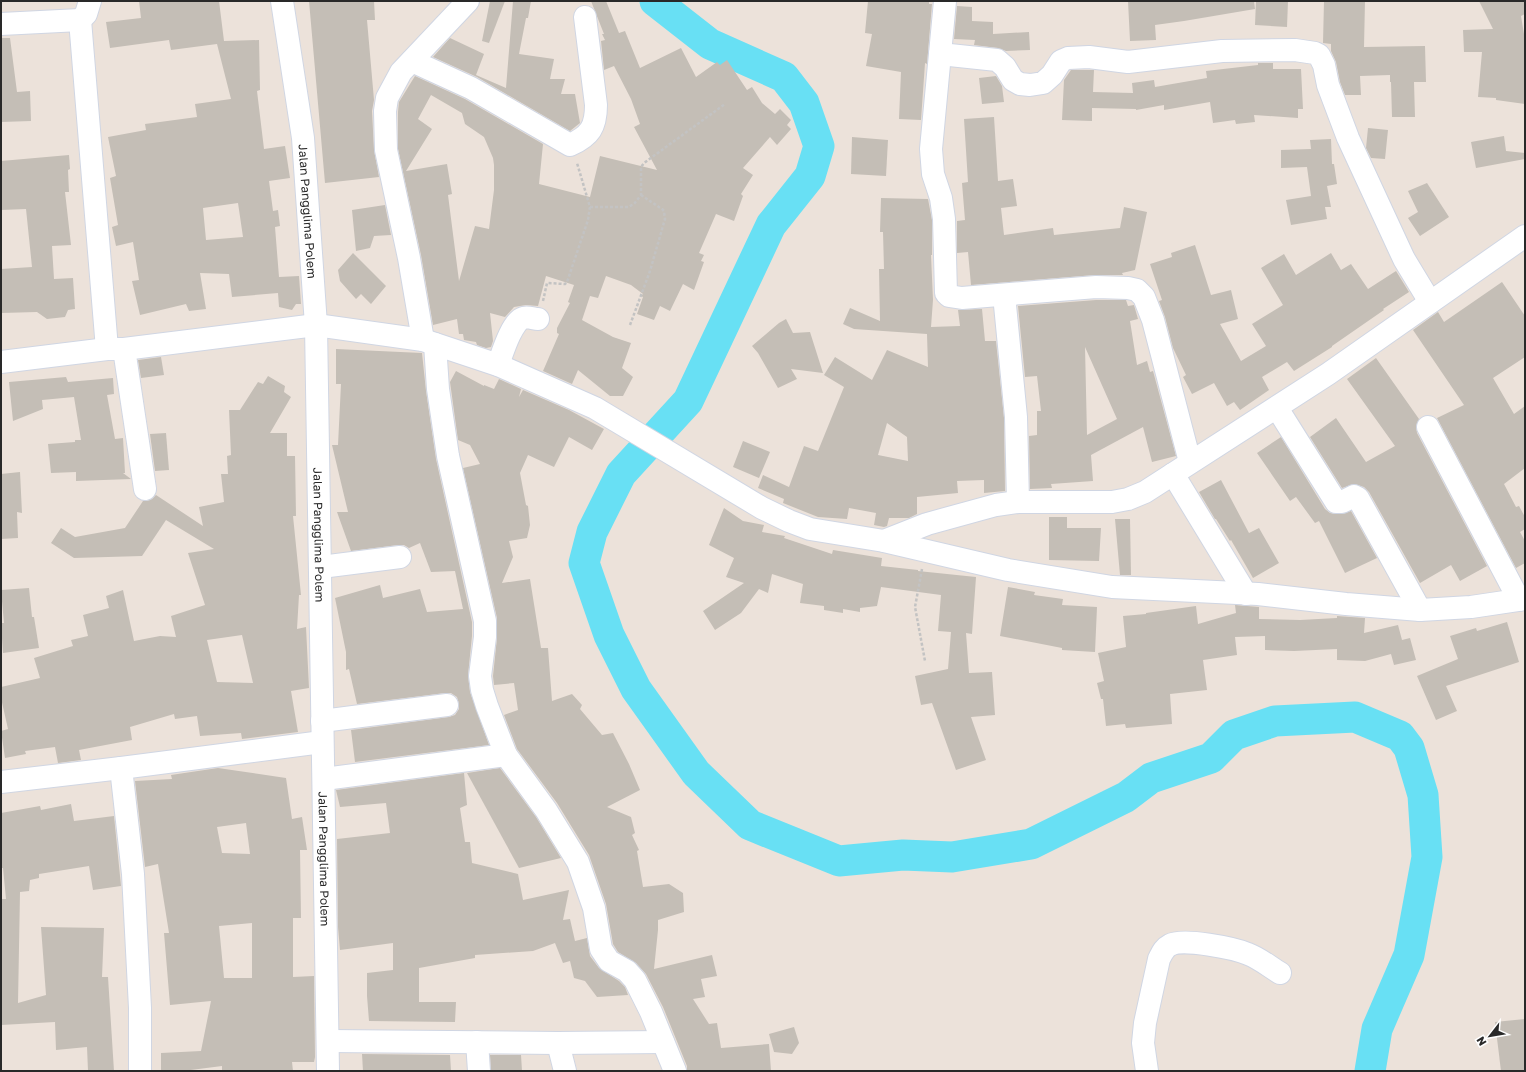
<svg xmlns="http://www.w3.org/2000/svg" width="1526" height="1072" font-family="'Golos Text',sans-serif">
	<rect width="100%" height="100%" fill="#ece2da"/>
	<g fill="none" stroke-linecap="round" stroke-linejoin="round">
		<polyline stroke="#68e0f4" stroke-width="31" points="655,1 710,44 784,77 804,103 819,146 810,176 771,225 688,401 621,474 592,532 584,563 609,635 636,689 696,773 750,825 839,861 903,855 952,857 1031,844 1126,797 1151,778 1211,758 1234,735 1275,721 1355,717 1400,736 1409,748 1423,795 1427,857 1409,955 1377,1029 1370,1071"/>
	</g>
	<g fill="#c4beb6" fill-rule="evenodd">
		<path d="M 139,1 L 219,1 L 224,41 L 259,40 L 260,90 L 257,91 L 264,149 L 285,146 L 290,178 L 269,181 L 273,211 L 278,210 L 280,226 L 275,227 L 279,277 L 299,276 L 301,304 L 296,304 L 292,310 L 279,307 L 278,293 L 232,297 L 229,274 L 200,273 L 206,309 L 189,311 L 186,304 L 140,315 L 132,281 L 139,280 L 133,242 L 116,246 L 112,227 L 118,225 L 110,178 L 116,176 L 108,137 L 146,130 L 145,124 L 197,117 L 195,104 L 231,99 L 217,44 L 171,50 L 169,40 L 110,48 L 106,22 L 141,18 ZM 238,203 L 243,237 L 206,240 L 203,208 Z"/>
		<polygon points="309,1 374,1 375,20 367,20 374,100 372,111 374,150 379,177 325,183"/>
		<polygon points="490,1 505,1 489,43 482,41"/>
		<polygon points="513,1 531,1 528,18 526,18 519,54 554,59 550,79 565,79 561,94 575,94 580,123 570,131 477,77 433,57 450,38 484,54 476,75 506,88"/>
		<path d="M 591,1 L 606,1 L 619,33 L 625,31 L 640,68 L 681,48 L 696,77 L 717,62 L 720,65 L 727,60 L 747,90 L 752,87 L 762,103 L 775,114 L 780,109 L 791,120 L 787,125 L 791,129 L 777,145 L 770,137 L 743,168 L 753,175 L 741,194 L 743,196 L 734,221 L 716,214 L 699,253 L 704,255 L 701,261 L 704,262 L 694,290 L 683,284 L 670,311 L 660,306 L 654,320 L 637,314 L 643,297 L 641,296 L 643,294 L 631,285 L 606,276 L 598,298 L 590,296 L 582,320 L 613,337 L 631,343 L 622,368 L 633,377 L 623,396 L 610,396 L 578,370 L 572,384 L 543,371 L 559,334 L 557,333 L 557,328 L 570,303 L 568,302 L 574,285 L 546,276 L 538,306 L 526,305 L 514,307 L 505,317 L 490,313 L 493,341 L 491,347 L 486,348 L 477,345 L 476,342 L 464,340 L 463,334 L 459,334 L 457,319 L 433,325 L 421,255 L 398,149 L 398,112 L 399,102 L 415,76 L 465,99 L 543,144 L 539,184 L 590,197 L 600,156 L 657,170 L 634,127 L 640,124 L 631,99 L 614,66 L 604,70 L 601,41 L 605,40 L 602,34 L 604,34 ZM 431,95 L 462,113 L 465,124 L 484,137 L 493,158 L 494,165 L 494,190 L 489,229 L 475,226 L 459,281 L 448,195 L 452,194 L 447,164 L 406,171 L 432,129 L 418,119 Z"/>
		<polygon points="868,1 929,1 929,4 932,4 927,64 925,63 921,120 899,119 901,72 866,66 872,34 865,33"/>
		<polygon points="1128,1 1254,1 1255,9 1184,21 1155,25 1156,40 1130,41"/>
		<polygon points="1256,1 1288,1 1287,27 1255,25"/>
		<polygon points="1324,1 1365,1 1364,47 1425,46 1426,82 1414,82 1415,117 1392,117 1391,82 1390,82 1390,75 1360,76 1361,95 1345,95 1340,82 1336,62 1331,51 1331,44 1323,43"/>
		<polygon points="1479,1 1525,1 1525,14 1521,16 1525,40 1525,104 1496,100 1496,98 1478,97 1482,52 1464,52 1463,30 1493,29"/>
		<polygon points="957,6 972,7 972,21 993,22 993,34 1029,32 1030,50 1006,51 998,48 974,45 975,40 954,39"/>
		<polygon points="1,38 10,38 17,92 30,91 31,121 1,122"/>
		<polygon points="1258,63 1273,63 1273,69 1301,69 1303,109 1298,109 1298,118 1254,115 1255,122 1236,124 1235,120 1213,123 1210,102 1164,110 1164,105 1136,110 1136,109 1092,108 1092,121 1062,120 1064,80 1071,70 1094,70 1093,92 1133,93 1132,83 1154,80 1155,87 1207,78 1206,71 1258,65"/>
		<polygon points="996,76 1002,86 1004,102 982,104 979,78"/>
		<polygon points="994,117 998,181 1013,179 1017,206 1001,208 1004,235 1053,228 1054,235 1120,228 1124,207 1147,212 1135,270 1122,273 1123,275 1095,275 971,285 968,252 957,253 957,221 965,220 962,183 968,182 964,119"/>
		<polygon points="1368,128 1388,130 1385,159 1371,158 1366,148"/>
		<polygon points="1504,136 1506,151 1525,153 1525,159 1476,168 1471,142"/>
		<polygon points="852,137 888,140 886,176 851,174"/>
		<polygon points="1331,139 1332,164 1334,164 1337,184 1327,186 1331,207 1325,207 1327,219 1291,225 1286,200 1311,196 1307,167 1281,168 1281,150 1311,149 1310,140"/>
		<polygon points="69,155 70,169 68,170 69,192 65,192 71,245 52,246 54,279 73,278 75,309 68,310 65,317 47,319 37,312 1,313 1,269 32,267 26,209 1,210 1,161"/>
		<polygon points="1427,183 1449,217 1420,236 1408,218 1418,212 1408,191"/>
		<path d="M 881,198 L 928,199 L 932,220 L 932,255 L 931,255 L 933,300 L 931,327 L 960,326 L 958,310 L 982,309 L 985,341 L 996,341 L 1004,418 L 1005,491 L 984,493 L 984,480 L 957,481 L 958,493 L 917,497 L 917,514 L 909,518 L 889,518 L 887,526 L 884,527 L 874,525 L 876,513 L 849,508 L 847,519 L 818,517 L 783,503 L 784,499 L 758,488 L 763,475 L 789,487 L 804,446 L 818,451 L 844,387 L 824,375 L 835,357 L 872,380 L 887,350 L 928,367 L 927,334 L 854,329 L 843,324 L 850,308 L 880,321 L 879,269 L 884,269 L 883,232 L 880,232 ZM 887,423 L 907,437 L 908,461 L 878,455 Z"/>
		<polygon points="385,205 391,235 374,236 370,248 356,251 352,210"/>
		<polygon points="1195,245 1211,295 1231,290 1238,319 1220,324 1241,361 1266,346 1252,324 1283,305 1261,268 1284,254 1296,275 1331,253 1341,270 1351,264 1368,289 1396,271 1409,292 1383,309 1384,310 1332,346 1332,347 1294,371 1287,362 1262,377 1269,390 1240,410 1234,402 1227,406 1214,383 1192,394 1183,377 1186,375 1173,348 1165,317 1159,301 1162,300 1150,264 1172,257 1171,253"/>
		<polygon points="353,253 386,286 371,304 361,294 356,299 340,281 338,270"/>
		<polygon points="1502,282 1525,316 1525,357 1493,378 1514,414 1525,406 1525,468 1504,484 1516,507 1519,506 1525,517 1525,529 1520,532 1525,541 1525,563 1516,568 1437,418 1464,405 1413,330 1438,312 1444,322"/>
		<path d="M 1096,300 L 1126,300 L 1128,306 L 1134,305 L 1138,319 L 1130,321 L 1137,365 L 1147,361 L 1150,372 L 1153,371 L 1176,456 L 1152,462 L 1143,427 L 1091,455 L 1093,481 L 1051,484 L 1052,488 L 1030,489 L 1029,436 L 1037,435 L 1037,411 L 1041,411 L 1037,376 L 1025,377 L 1018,306 ZM 1085,347 L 1117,419 L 1087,435 Z"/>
		<polygon points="786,319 793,333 810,332 823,373 791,369 797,379 778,388 758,353 752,346 779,323"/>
		<polygon points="336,349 422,353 426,391 436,459 472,622 472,636 468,675 470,692 489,745 355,762 351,730 449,717 455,715 459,709 459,704 457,697 451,693 445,693 357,704 349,669 346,670 346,652 335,598 380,585 383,598 420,589 427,612 463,609 455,571 431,572 420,543 409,548 404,545 398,545 351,551 337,512 348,512 332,445 338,445 341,384 336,384"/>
		<polygon points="161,357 164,375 141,378 138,360"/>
		<polygon points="1376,358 1419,419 1416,426 1417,433 1487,566 1460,581 1451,565 1420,583 1369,492 1364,487 1354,484 1342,488 1310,437 1336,418 1366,462 1395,446 1347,379"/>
		<polygon points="456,371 484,386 484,385 494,389 499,379 521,389 519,397 523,390 569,410 604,429 592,450 569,437 554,467 528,455 520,473 526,505 528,506 530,525 527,538 509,541 513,557 502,583 530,579 541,648 548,648 552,701 572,694 582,705 580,709 602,735 613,733 629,764 640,790 607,807 631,817 635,833 632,835 639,850 637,851 643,887 669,884 683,893 684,912 658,920 658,930 654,969 712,955 717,976 701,979 705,997 693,999 709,1024 717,1023 721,1048 769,1044 771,1071 687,1071 687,1066 663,1007 646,974 636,963 618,952 613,944 606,904 589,855 557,803 517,749 504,715 518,710 514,683 494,685 493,676 497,638 497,618 463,468 480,464 470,445 458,440 450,382"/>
		<path d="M 268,376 L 285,386 L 284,392 L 291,397 L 270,433 L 287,433 L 287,456 L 295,456 L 296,516 L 293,516 L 301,595 L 299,595 L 297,629 L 306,627 L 309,688 L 291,691 L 298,732 L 242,739 L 241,733 L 200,736 L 197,716 L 175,719 L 174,714 L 130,727 L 132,740 L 79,750 L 81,760 L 58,763 L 55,747 L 25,751 L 26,754 L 5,758 L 1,731 L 8,729 L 1,698 L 1,687 L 40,678 L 34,658 L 73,646 L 71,640 L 88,636 L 83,615 L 109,608 L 106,596 L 123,590 L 134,641 L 160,636 L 176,637 L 171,616 L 205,605 L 188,553 L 214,549 L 166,520 L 142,556 L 74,558 L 51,543 L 61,528 L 75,537 L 125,528 L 143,501 L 147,501 L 152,499 L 156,495 L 203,526 L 199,507 L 224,502 L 221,474 L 228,474 L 227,456 L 231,455 L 229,410 L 240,410 L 258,382 L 263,384 ZM 242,635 L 253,683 L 217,682 L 207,640 Z"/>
		<polygon points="66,377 68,382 113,378 114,394 107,395 115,439 123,438 125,473 123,473 131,479 76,481 76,472 51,473 48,444 75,442 75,440 81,440 74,397 42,400 43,409 13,421 9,382"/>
		<polygon points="166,433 169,470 155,471 150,434"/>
		<polygon points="1281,437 1325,509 1330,513 1336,514 1342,514 1351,511 1377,558 1345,573 1319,521 1315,523 1296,497 1290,501 1257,453"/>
		<polygon points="743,441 770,452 759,478 733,467"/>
		<polygon points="20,472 22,513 17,512 18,538 1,539 1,474"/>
		<polygon points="1221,480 1249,533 1259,528 1279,563 1253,578 1231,540 1230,541 1216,519 1215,519 1199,492"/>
		<polygon points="724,508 743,521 764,525 762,532 785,536 784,538 832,554 833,550 882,558 881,566 918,570 918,571 976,577 972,634 966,633 969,673 992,672 995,715 971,717 986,760 956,770 932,703 921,705 915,676 948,669 951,632 938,631 941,595 881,587 877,606 860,608 860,612 843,609 843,613 824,610 824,606 800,603 803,584 772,574 768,593 759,589 741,613 715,630 703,611 744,583 726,577 734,558 709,545"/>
		<polygon points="1049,517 1067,517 1067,528 1101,528 1099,561 1049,560"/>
		<polygon points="1115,519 1130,519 1131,575 1120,575"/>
		<polygon points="1008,587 1035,592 1034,595 1063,599 1062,605 1097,607 1095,652 1062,650 1062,648 1000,636"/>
		<polygon points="29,588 32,617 34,617 39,648 3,653 1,623 4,623 1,590"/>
		<polygon points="1235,605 1259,607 1259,619 1300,620 1337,618 1337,616 1365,618 1364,633 1398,625 1402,640 1410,638 1416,660 1394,665 1391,654 1365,661 1337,660 1337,649 1294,651 1265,650 1265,636 1235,637 1237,655 1203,660 1207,690 1170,694 1172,724 1126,728 1125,724 1106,726 1103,699 1101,699 1097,683 1104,681 1098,653 1126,647 1123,616 1146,614 1146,613 1196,606 1198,624 1236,613"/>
		<polygon points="1507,622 1519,662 1446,686 1457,711 1436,720 1417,676 1458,659 1450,636 1476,628 1477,631"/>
		<path d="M 218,768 L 286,778 L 292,819 L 302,817 L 307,850 L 300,850 L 301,918 L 293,918 L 293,977 L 314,976 L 315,1057 L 314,1062 L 292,1062 L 293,1071 L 222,1071 L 222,1066 L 183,1071 L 161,1071 L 161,1053 L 201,1051 L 211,1001 L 170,1005 L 164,933 L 169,933 L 158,864 L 145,867 L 135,781 L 172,779 L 171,775 ZM 246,823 L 250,854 L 222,853 L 217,827 ZM 252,923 L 252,978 L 224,978 L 219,926 Z"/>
		<polygon points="500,768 536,817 561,858 519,868 467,773"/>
		<polygon points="464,773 467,805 460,808 465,842 470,842 472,863 518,874 523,900 569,890 563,920 570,919 575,941 587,938 590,956 599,968 619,981 625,987 628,995 597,997 585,981 574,978 570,961 563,963 555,943 533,951 475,955 475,958 419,968 419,1002 456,1002 455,1022 369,1021 367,996 367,973 393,970 393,943 340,950 338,927 337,839 390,833 386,803 340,807 336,790"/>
		<polygon points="71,804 74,821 114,816 121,886 93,890 89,866 39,874 39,878 30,880 29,891 20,892 18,1003 46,995 41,927 104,928 102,977 108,977 114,1071 88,1071 87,1047 56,1050 55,1022 1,1025 1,899 6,899 3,868 1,868 1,813 40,806 41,810"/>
		<polygon points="1525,1019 1525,1071 1501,1071 1495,1022"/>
		<polygon points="794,1027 799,1043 792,1054 774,1052 769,1034"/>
		<polygon points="362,1054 450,1055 451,1071 363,1071"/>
		<polygon points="490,1055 521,1055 522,1071 491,1071"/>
	</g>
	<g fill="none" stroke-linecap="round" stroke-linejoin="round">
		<defs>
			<g id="minor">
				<path id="s1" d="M 282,1 L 303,138 L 316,325 L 328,1071"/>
				<polyline points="945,1 931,149 933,174 941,198 944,219 946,293 949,296 962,298 1096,287 1128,288 1137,290 1144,297 1153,320 1190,462"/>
				<polyline points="80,20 107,349"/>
				<polyline points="1,24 80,20 86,14 90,1"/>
				<polyline points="940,54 997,60 1005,67 1013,80 1020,84 1030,85 1043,83 1052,75 1061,61 1068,58 1089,57 1128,62 1222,51 1295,50 1315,53 1319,55 1324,65 1328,85 1348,138 1404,259 1430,302"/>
				<path d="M 412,61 L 471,88 L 570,145 C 590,136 596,127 596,105 L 585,17"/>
				<polyline points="1004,295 1016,417 1018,502"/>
				<polyline points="423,340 409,258 386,150 385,111 387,98 401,72 468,1"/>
				<polyline points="435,344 438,389 448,456 485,621 485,637 480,676 482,690 487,706 506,755 546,810 578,862 594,908 601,949 609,961 627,971 635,980 651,1012 675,1071"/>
				<polyline points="124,349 145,489"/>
				<polyline points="1,362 107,349 124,349 316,325 423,340 498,365 595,408 762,508 789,521 810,529 884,541 1008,570 1112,587 1258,594 1346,604 1420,610 1471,607 1525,599"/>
				<path d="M 498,365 C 502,354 512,321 523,318 C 527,316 534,319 538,319"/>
				<polyline points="1277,408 1336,502 1342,502 1354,496 1358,498 1420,610"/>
				<polyline points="1428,427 1519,600"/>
				<polyline points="1173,474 1246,594"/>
				<polyline points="884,541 927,524 996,505 1018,502 1112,502 1128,499 1145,492 1328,374 1525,236"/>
				<polyline points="321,567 400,557"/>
				<polyline points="322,721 447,705"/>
				<polyline points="121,768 133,874 140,1008 140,1071"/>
				<polyline points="324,779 506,755"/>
				<polyline points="1,782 121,768 322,742"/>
				<polyline points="328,1041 558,1043 663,1042"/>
				<polyline points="477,1042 479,1071"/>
				<polyline points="558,1043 565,1071"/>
				<path d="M 1147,1071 L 1143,1043 L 1145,1023 L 1159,959 C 1162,953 1164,948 1170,945 C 1183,938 1234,948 1248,954 C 1259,958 1270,967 1280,973"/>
			</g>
		</defs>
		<use href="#minor" stroke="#d0d6e3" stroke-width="24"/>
		<g stroke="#c3c3c3" stroke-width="2.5" stroke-dasharray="3 2" stroke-linecap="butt">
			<polyline points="590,207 628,207 634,204 641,195 641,167 644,163 725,104"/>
			<polyline points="543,301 547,283 565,284 567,282 588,220 590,207 577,163"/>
			<polyline points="630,325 650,271 665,219 664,211 662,209 641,195"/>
			<polyline points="922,569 915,607 925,661"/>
		</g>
		<use href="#minor" stroke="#fff" stroke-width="22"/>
	</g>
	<g text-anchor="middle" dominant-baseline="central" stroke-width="4" stroke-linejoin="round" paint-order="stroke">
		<g font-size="12" fill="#292929" stroke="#fff">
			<text stroke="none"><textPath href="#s1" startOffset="212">Jalan Pangglima Polem</textPath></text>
			<text stroke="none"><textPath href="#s1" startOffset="536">Jalan Pangglima Polem</textPath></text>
			<text stroke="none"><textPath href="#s1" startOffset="860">Jalan Pangglima Polem</textPath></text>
		</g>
	</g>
	<rect width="1526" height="1072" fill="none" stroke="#292929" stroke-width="4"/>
	<g transform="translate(1490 1036) rotate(239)" stroke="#ffffff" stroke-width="3" paint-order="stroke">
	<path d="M0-3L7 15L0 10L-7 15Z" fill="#292929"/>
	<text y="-6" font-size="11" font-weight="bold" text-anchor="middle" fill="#292929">N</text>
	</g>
</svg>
